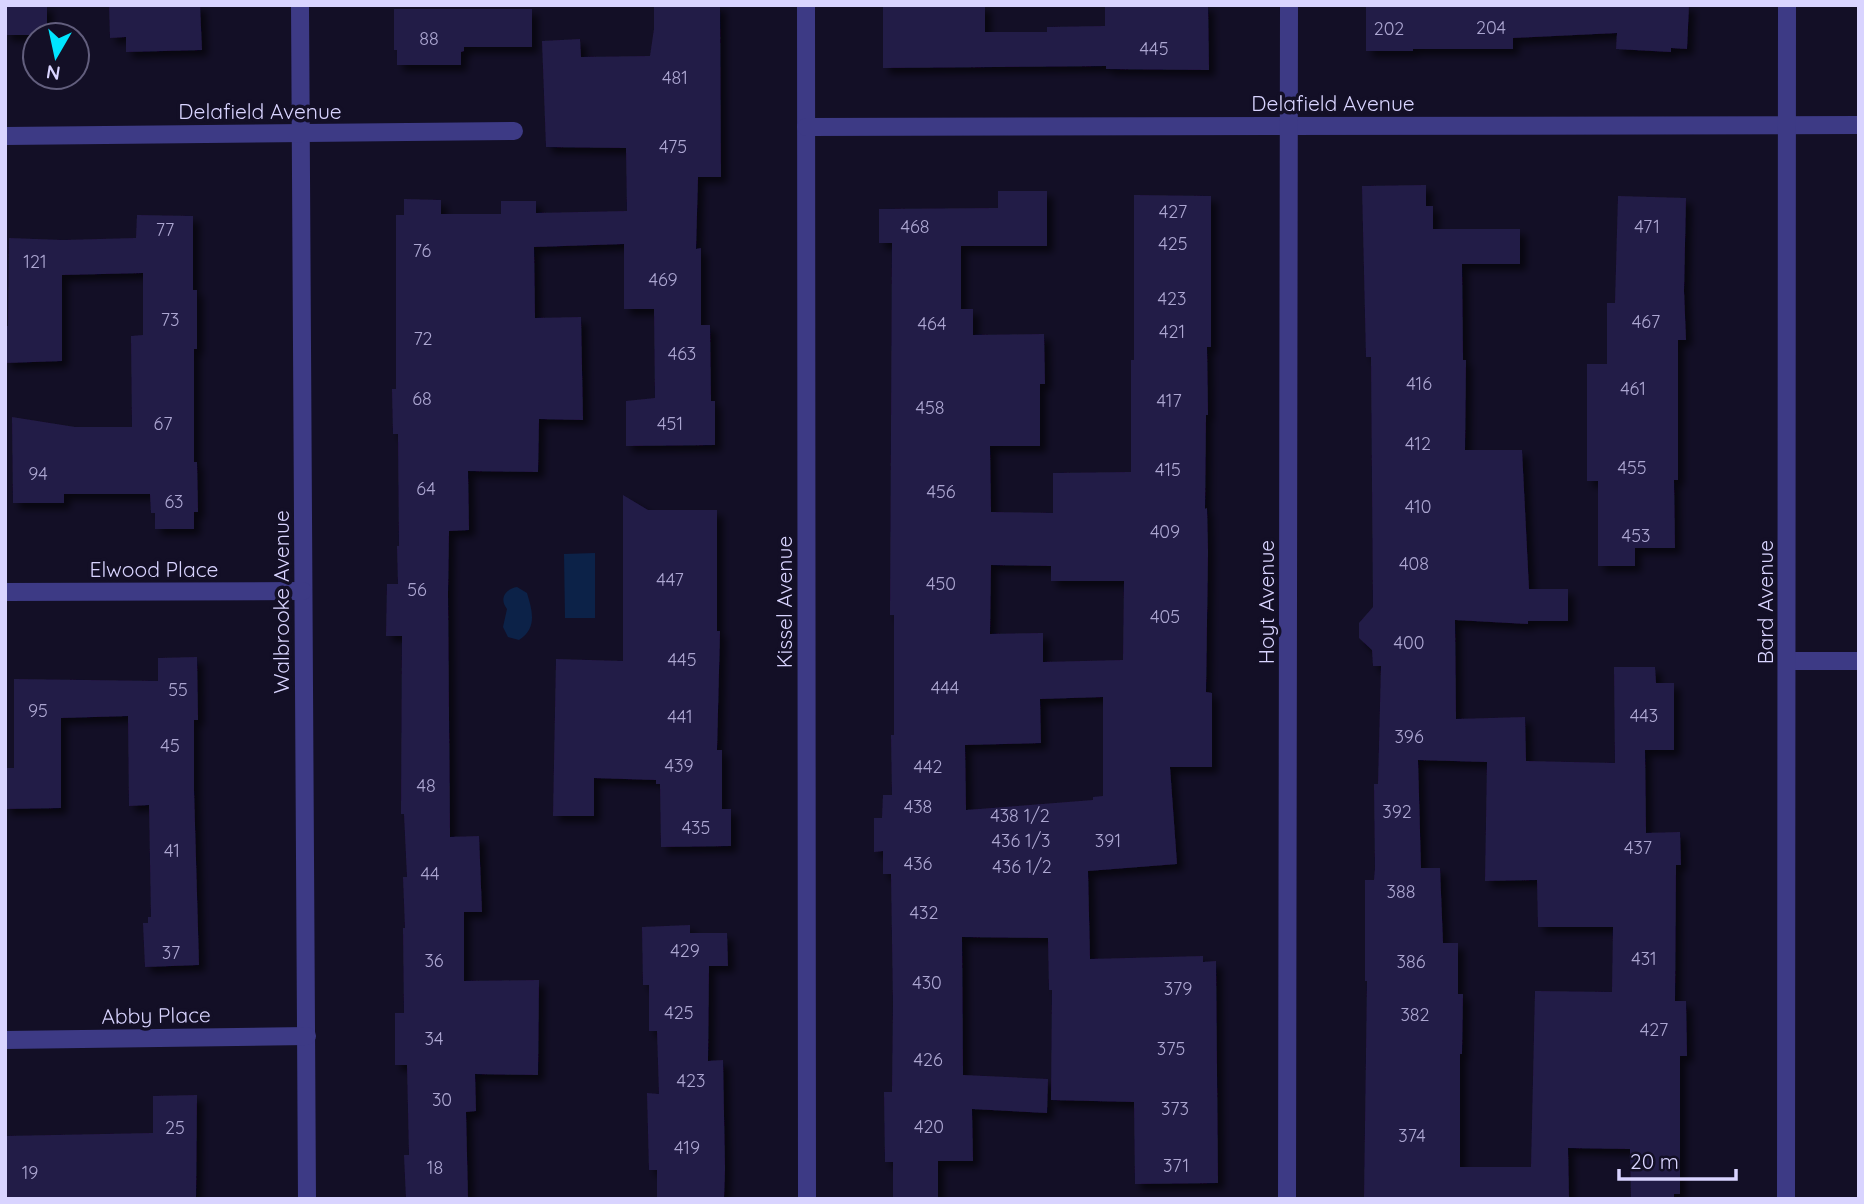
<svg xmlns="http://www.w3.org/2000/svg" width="1864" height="1204" font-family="Quicksand,sans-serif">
	<defs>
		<filter id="shadow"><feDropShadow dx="6" dy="6" stdDeviation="3.5" flood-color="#0009"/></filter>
	</defs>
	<rect width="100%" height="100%" fill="#130f26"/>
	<g fill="#0c2248">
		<polygon points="595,553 595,618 565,618 564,554"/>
		<path d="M 517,587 L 527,593 C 532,610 538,628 519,640 L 508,637 L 503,627 L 507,609 C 499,599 505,589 517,587 Z"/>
	</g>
	<g fill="#241b47" fill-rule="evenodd" filter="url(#shadow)">
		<rect x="5" y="5" width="42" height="30"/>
		<polygon points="109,5 200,5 202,50 126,52 126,37 110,38"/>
		<polygon points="654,5 720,5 721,177 698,177 696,249 701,248 701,325 710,325 711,401 715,401 715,445 626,446 626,401 655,398 654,309 624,309 624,244 534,247 535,318 581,317 583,420 539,419 538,472 468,471 469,530 449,531 448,593 450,837 479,836 482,912 464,912 464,981 539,980 538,1075 475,1074 476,1111 466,1112 468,1199 406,1199 404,1155 409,1155 407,1065 395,1065 395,1013 404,1013 403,928 405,928 403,877 407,877 404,814 401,814 402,636 386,636 387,584 398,584 397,546 399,546 398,434 393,434 392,389 396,389 396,215 404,215 404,199 441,200 441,214 501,214 501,201 536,201 536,213 627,211 626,148 546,147 542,41 580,39 581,57 650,56 654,29"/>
		<polygon points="883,5 985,5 985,32 1047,32 1047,27 1105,26 1105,5 1208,5 1209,70 1106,69 1106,66 883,68"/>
		<polygon points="1366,5 1689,5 1687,49 1671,48 1671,52 1616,49 1617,33 1513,38 1513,49 1413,49 1413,51 1366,51"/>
		<polygon points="394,9 532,9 532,47 464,47 464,51 461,52 461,65 397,65 397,50 394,50"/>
		<path d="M 1426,185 L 1426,206 L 1433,206 L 1433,229 L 1520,229 L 1520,264 L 1462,264 L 1463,360 L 1466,360 L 1465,450 L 1522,450 L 1529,589 L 1568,589 L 1568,621 L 1528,621 L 1528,624 L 1455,620 L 1456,719 L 1525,717 L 1526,761 L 1615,763 L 1614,667 L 1655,667 L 1656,683 L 1674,683 L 1674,750 L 1645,750 L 1646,833 L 1680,832 L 1681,865 L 1676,865 L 1675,1001 L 1686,1001 L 1687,1056 L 1680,1056 L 1680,1194 L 1674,1194 L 1674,1199 L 1631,1199 L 1630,1149 L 1568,1148 L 1569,1199 L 1364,1199 L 1367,981 L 1365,981 L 1365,880 L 1374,880 L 1375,868 L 1374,784 L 1378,784 L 1381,666 L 1373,666 L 1372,650 L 1359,638 L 1359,623 L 1373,607 L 1371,357 L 1366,357 L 1362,186 ZM 1418,760 L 1487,762 L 1485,881 L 1537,880 L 1538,927 L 1613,927 L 1612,992 L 1535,991 L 1531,1167 L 1460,1167 L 1460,1054 L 1462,1054 L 1463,994 L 1458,994 L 1458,943 L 1443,943 L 1440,868 L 1421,868 Z"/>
		<path d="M 998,191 L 1047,191 L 1047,246 L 961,246 L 961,309 L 973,309 L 973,335 L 1044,334 L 1045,384 L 1040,384 L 1040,446 L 990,446 L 991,512 L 1053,513 L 1053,473 L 1131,472 L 1131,360 L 1134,360 L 1134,195 L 1211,196 L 1211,347 L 1207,347 L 1208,415 L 1206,415 L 1205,509 L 1207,508 L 1208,552 L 1206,692 L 1212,693 L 1212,767 L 1170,767 L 1177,864 L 1088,871 L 1090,959 L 1203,956 L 1203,962 L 1216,961 L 1218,1183 L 1135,1184 L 1134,1102 L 1051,1100 L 1052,990 L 1049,990 L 1048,938 L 962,937 L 963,1075 L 1048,1079 L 1047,1113 L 972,1109 L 973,1161 L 938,1161 L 938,1199 L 893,1199 L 893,1162 L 885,1162 L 884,1092 L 892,1092 L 893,1004 L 891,874 L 883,874 L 883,851 L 874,852 L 874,818 L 882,818 L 883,795 L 892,795 L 891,735 L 894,735 L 894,615 L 890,615 L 892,243 L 879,243 L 879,209 L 998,208 ZM 991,565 L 1051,566 L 1051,581 L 1124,581 L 1123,660 L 1043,662 L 1043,633 L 990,634 ZM 1103,697 L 1103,796 L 1093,797 L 1093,800 L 966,810 L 965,745 L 1041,743 L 1040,699 Z"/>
		<polygon points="1618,196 1686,198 1684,291 1686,340 1678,340 1678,480 1674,480 1675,548 1635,548 1635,566 1598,566 1598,481 1587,481 1587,364 1607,364 1607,303 1615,303"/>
		<polygon points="137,215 193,216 193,290 197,290 197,349 194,349 194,462 197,462 198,512 194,512 194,529 155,529 155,513 151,513 150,494 64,494 64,503 13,503 12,417 75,427 132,427 131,336 143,335 143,273 62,275 62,361 5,363 5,326 8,326 9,238 63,240 136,238"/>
		<polygon points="623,495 648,510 717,510 717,631 720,631 717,750 722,750 722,809 731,809 731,846 661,847 660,784 656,784 656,780 594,778 594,816 553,816 556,659 623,661"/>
		<polygon points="197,657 198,720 194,720 194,790 199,965 145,967 143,923 148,923 148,917 151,917 149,805 129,806 128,716 61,718 61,808 5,809 5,768 14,768 14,679 158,681 158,658"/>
		<polygon points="690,925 690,933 727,933 728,966 709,966 708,1061 723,1060 725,1169 724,1199 657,1199 657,1170 649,1170 647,1093 659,1094 657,1031 649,1031 649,985 643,985 642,927"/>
		<polygon points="197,1095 196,1199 5,1199 5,1136 153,1133 153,1096"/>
	</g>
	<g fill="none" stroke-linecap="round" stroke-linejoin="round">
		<g stroke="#3d3a85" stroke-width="18">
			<polyline points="300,5 307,1199"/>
			<polyline points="806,5 807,1199"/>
			<polyline points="806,127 1859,125"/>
			<polyline points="5,136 514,131"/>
			<polyline points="5,592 303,591"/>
			<polyline points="1788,661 1859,661"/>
			<polyline points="5,1040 307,1036"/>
			<polyline points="1287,1199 1289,5"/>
			<polyline points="1786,1199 1787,5"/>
		</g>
	</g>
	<g text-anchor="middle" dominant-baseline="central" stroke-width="7" stroke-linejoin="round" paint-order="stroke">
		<g font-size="18" fill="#aca6d1">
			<text x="1491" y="27">204</text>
			<text x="1389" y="28">202</text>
			<text x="429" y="38">88</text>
			<text x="1154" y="48">445</text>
			<text x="675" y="77">481</text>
			<text x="673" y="146">475</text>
			<text x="1173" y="211">427</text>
			<text x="915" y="226">468</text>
			<text x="1647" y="226">471</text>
			<text x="165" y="229">77</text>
			<text x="1173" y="243">425</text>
			<text x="422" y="250">76</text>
			<text x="35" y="261">121</text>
			<text x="663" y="279">469</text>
			<text x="1172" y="298">423</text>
			<text x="170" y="319">73</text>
			<text x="1646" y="321">467</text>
			<text x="932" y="323">464</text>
			<text x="1172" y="331">421</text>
			<text x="423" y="338">72</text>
			<text x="682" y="353">463</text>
			<text x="1419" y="383">416</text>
			<text x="1633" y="388">461</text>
			<text x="422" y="398">68</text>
			<text x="1169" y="400">417</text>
			<text x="930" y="407">458</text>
			<text x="163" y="423">67</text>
			<text x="670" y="423">451</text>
			<text x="1418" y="443">412</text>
			<text x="1632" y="467">455</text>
			<text x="1168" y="469">415</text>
			<text x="38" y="473">94</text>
			<text x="426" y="488">64</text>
			<text x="941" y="491">456</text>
			<text x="174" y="501">63</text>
			<text x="1418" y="506">410</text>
			<text x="1165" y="531">409</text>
			<text x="1636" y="535">453</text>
			<text x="1414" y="563">408</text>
			<text x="670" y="579">447</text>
			<text x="941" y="583">450</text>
			<text x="417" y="589">56</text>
			<text x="1165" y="616">405</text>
			<text x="1409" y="642">400</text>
			<text x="682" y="659">445</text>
			<text x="945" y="687">444</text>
			<text x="178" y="689">55</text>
			<text x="38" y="710">95</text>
			<text x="1644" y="715">443</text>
			<text x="680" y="716">441</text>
			<text x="1409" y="736">396</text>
			<text x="170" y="745">45</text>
			<text x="679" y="765">439</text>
			<text x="928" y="766">442</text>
			<text x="426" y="785">48</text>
			<text x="918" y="806">438</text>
			<text x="1397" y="811">392</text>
			<text x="1020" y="815">438 1/2</text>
			<text x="696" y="827">435</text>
			<text x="1021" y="840">436 1/3</text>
			<text x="1108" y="840">391</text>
			<text x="1638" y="847">437</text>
			<text x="172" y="850">41</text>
			<text x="918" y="863">436</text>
			<text x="1022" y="866">436 1/2</text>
			<text x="430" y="873">44</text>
			<text x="1401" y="891">388</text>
			<text x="924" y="912">432</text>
			<text x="685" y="950">429</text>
			<text x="171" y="952">37</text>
			<text x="1644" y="958">431</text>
			<text x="434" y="960">36</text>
			<text x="1411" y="961">386</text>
			<text x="927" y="982">430</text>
			<text x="1178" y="988">379</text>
			<text x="679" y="1012">425</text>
			<text x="1415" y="1014">382</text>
			<text x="1654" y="1029">427</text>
			<text x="434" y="1038">34</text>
			<text x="1171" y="1048">375</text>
			<text x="928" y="1059">426</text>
			<text x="691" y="1080">423</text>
			<text x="442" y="1099">30</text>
			<text x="1175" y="1108">373</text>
			<text x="929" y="1126">420</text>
			<text x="175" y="1127">25</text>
			<text x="1412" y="1135">374</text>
			<text x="687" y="1147">419</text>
			<text x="1176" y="1165">371</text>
			<text x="435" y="1167">18</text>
			<text x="30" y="1172">19</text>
		</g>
		<g font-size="21" fill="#d9d4ff" stroke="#130f26">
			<text x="1333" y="103">Delafield Avenue</text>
			<text x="260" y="111">Delafield Avenue</text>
			<text x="154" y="569">Elwood Place</text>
			<text transform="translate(281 602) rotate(-90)">Walbrooke Avenue</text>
			<text transform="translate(784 602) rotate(-90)">Kissel Avenue</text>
			<text transform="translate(1266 602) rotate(-90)">Hoyt Avenue</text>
			<text transform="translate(1765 602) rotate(-90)">Bard Avenue</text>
			<text transform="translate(156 1015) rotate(-1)">Abby Place</text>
		</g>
	</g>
	<rect width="1864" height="1204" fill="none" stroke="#d9d4ff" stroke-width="14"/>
	<g transform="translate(56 56) rotate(189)"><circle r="33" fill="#130f26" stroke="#625e7d" stroke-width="2"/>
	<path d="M0-5L12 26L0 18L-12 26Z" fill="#00e5ff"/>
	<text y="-10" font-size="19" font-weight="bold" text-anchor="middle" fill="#d9d4ff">N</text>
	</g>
	<path d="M1619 1169v10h117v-10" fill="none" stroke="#d9d4ff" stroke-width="3.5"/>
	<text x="1630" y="1169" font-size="21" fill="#d9d4ff" stroke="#130f26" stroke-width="5" paint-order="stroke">20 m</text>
</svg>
